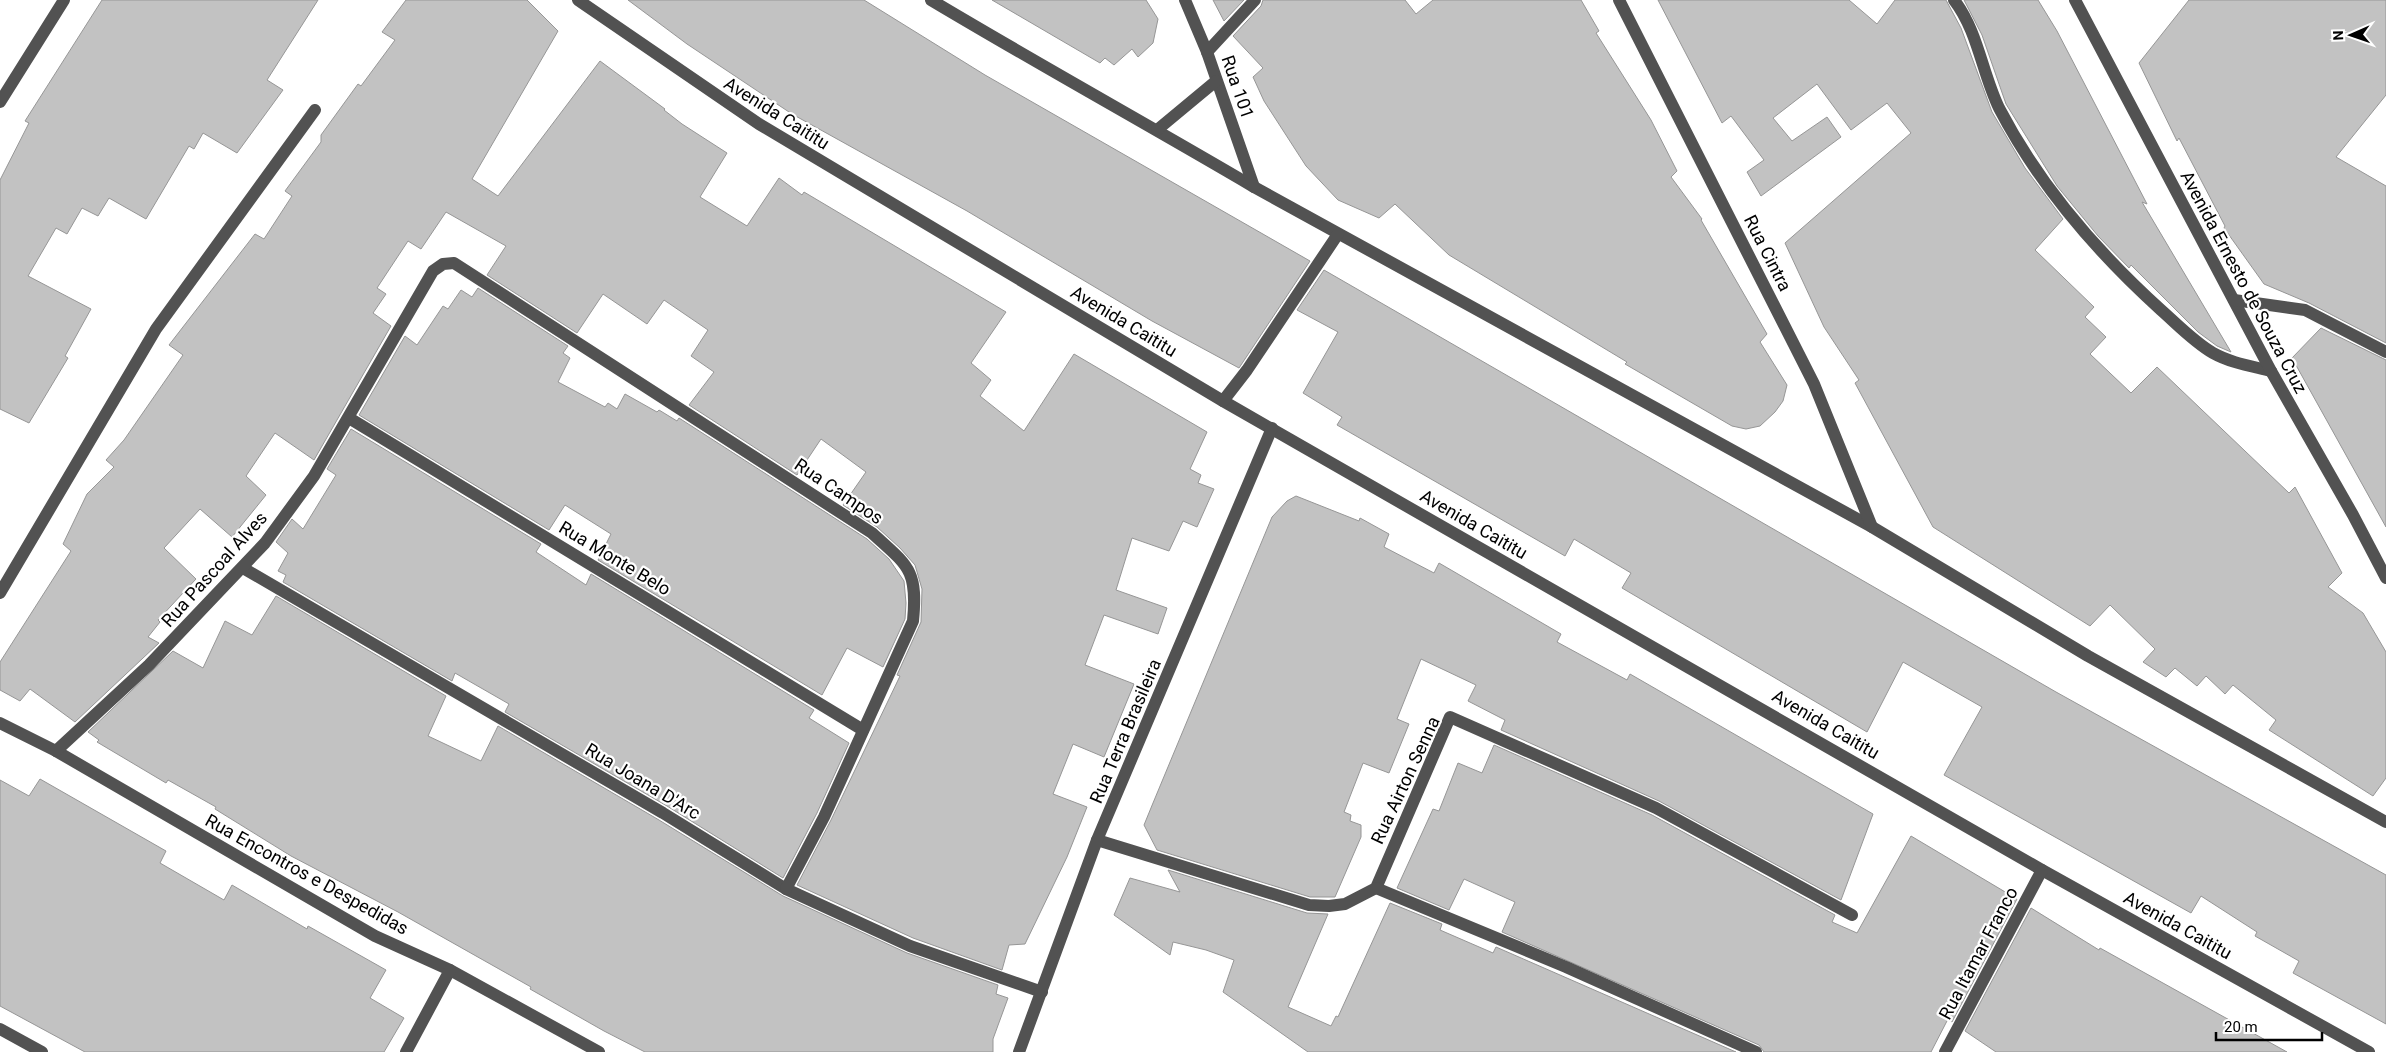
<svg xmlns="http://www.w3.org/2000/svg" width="2386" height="1052" font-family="Roboto,sans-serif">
	<rect width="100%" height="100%" fill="#fff"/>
	<g fill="#c2c2c2" stroke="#969696">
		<polygon points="102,0 318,0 267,80 283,90 237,153 203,133 194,149 189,146 146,219 109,198 98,216 82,208 67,234 56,228 28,276 91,309 65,356 68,358 29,423 0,409 0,180 29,123 25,121"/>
		<polygon points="406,0 527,0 558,31 472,179 498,196 600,61 665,109 664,110 682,124 727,153 700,197 747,226 779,178 802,195 804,192 1006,312 971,363 991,380 980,396 1024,431 1074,354 1207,432 1190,469 1201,475 1198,483 1214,489 1197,527 1183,521 1169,551 1132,538 1116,590 1167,608 1158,634 1104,615 1085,665 1134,684 1104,757 1073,744 1053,794 1087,807 1067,857 1025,944 1009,945 1002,970 913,938 797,885 831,820 900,676 897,675 921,622 922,589 915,565 900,548 877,527 843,505 866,472 821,439 797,475 689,405 714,372 691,356 708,330 664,300 647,324 603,294 577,333 487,275 506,246 446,212 421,249 408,241 377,288 386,294 373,313 391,326 314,460 275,433 246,476 266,495 232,537 200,509 164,548 196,579 158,620 160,622 148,637 159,643 75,722 30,689 20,701 0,690 0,662 71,551 63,544 87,494 114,467 106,460 124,440 183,355 169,345 255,234 264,239 292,196 285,191 321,142 321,135 358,84 361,86 395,40 382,32"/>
		<polygon points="628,0 864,0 985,75 1310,261 1239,368 1152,321 967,211 792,114 687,44"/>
		<polygon points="992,0 1146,0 1158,19 1153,43 1138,57 1132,49 1114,65 1105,58 1100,63"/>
		<polygon points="1213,0 1244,0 1224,21"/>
		<polygon points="1263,0 1405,0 1416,14 1433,0 1581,0 1599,31 1596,33 1651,120 1677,171 1671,177 1702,219 1701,220 1767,334 1760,342 1787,385 1783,401 1775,412 1760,426 1746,429 1732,426 1625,364 1627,362 1449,255 1395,204 1379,218 1338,200 1306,166 1264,101 1253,77 1263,68 1233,36 1261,6"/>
		<polygon points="1658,0 1849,0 1877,24 1895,0 1946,0 1961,28 1992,112 2025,168 2063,219 2035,250 2094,307 2085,317 2106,337 2090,354 2131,393 2157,367 2289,493 2295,487 2342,573 2328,587 2363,613 2386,652 2386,778 2373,796 2269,730 2276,720 2233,685 2225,694 2206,676 2197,686 2175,668 2166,677 2143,662 2155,649 2110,605 2090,626 1933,527 1855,383 1859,380 1824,327 1785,243 1911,133 1887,103 1851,130 1817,84 1773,118 1792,141 1827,117 1841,137 1761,196 1747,172 1764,160 1731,116 1722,123"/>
		<polygon points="1964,0 2038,0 2057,31 2147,204 2142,202 2231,352 2217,346 2198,332 2131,265 2129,268 2098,236 2057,186 2006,104 1982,35"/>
		<polygon points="2189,0 2386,0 2386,95 2336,157 2386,186 2386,343 2309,303 2264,284 2224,228 2225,226 2179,138 2177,141 2139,63"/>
		<polygon points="1324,270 2056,692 2386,875 2386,1024 2293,973 2299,961 2255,936 2257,932 2201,896 2191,913 1944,775 1982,707 1903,662 1867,732 1622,588 1631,573 1574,539 1565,556 1337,425 1342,417 1303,393 1338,332 1297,310"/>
		<polygon points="478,288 568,346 563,353 570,358 558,382 605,407 608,403 617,409 625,394 657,412 659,410 677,421 679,418 867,539 889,559 904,581 906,603 905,619 883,667 847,648 822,695 598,560 611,534 565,505 549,530 359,415 405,336 417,345 443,306 448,309 461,290 472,297"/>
		<polygon points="2321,328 2386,360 2386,527 2292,358"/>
		<polygon points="351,429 541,544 536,552 586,585 591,574 814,710 809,718 849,743 817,813 783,878 667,806 505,712 509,704 455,673 452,681 283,582 286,575 278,571 288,553 276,542 292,519 303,529 336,475 327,469"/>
		<polygon points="1296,496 1359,521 1360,518 1389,534 1384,547 1434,573 1439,563 1561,634 1557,642 1627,680 1630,674 1873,814 1841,900 1659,801 1501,730 1505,720 1468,701 1476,685 1421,659 1397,719 1409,724 1389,773 1363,763 1344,812 1351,815 1350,821 1361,825 1361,837 1335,897 1310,897 1157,850 1144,825 1153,803 1272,517 1287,501"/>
		<polygon points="276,596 446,696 428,736 481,761 498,726 659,820 783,896 907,953 998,985 996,994 1008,998 993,1039 993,1052 645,1052 604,1031 530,989 531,987 398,912 291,856 215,809 216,807 168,780 166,783 97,742 99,740 88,732 173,651 203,668 225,621 252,635"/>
		<polygon points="1494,745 1652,815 1835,915 1832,922 1857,933 1911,836 2017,899 1952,1022 1948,1019 1931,1052 1764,1052 1759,1045 1502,932 1515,902 1464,879 1449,910 1397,888 1433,809 1439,811 1458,763 1482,773"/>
		<polygon points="40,779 166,851 160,863 224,900 232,885 307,929 308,926 386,970 370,998 404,1018 384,1052 85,1052 0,1006 0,780 29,796"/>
		<polygon points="1168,870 1307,913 1328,914 1288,1007 1331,1026 1336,1016 1338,1017 1390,903 1442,924 1440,930 1493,953 1496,947 1736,1052 1308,1052 1223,992 1234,960 1206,950 1173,942 1170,955 1114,915 1130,878 1180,892"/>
		<polygon points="2031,908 2099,950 2100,948 2287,1052 1996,1052 1965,1031"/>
	</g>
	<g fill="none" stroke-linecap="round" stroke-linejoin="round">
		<g stroke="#525252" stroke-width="12">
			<polyline points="578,0 759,124 1223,401 2042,870 2369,1052"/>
			<path d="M 931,0 C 1038,64 1147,124 1254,187 L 1872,527 L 2088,656 L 2386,822"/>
			<polyline points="1185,0 1207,52 1254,187"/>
			<polyline points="1619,0 1814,384 1872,527"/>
			<path d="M 1954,0 C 1978,31 1982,73 1999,108 C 2039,185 2097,252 2161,310 C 2178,325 2194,342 2213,353 C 2231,363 2251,366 2271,371"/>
			<polyline points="2075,0 2271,371 2353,515 2386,578"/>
			<polyline points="1207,52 1255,0"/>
			<polyline points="0,102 64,0"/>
			<polyline points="1157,130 1216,81"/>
			<polyline points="2234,300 2305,310 2386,352"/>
			<polyline points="1223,401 1247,370 1338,234"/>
			<polyline points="349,418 863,730"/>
			<polyline points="243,568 663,813 786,889 910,946 1042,992"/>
			<polyline points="0,593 156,329 315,110"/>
			<polyline points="0,723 56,751 375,936 450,970 599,1052"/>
			<path d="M 56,751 L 149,665 L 265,543 L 314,476 L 433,271 L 443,264 L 454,263 L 872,533 C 908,566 918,569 913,621 L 824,817 L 786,889"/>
			<polyline points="1097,840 1309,905 1329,906 1345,904 1376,888 1450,717 1656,808 1852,915"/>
			<polyline points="1376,888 1566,967 1756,1052"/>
			<polyline points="0,1029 42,1052"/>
			<polyline points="406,1052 450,970"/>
			<polyline points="1019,1052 1097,840 1272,428"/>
			<polyline points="1945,1052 2042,870"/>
		</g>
	</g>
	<g text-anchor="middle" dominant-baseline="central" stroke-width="4.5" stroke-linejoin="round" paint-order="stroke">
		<g font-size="18" fill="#000" stroke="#fff">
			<text transform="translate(1238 87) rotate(71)">Rua 101</text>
			<text transform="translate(777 113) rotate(32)">Avenida Caititu</text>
			<text transform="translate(1768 253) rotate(63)">Rua Cintra</text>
			<text transform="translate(2244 282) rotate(62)">Avenida Ernesto de Souza Cruz</text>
			<text transform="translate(1124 321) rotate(31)">Avenida Caititu</text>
			<text transform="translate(839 491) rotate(34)">Rua Campos</text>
			<text transform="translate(1474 524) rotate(30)">Avenida Caititu</text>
			<text transform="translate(615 558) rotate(31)">Rua Monte Belo</text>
			<text transform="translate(214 569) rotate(-48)">Rua Pascoal Alves</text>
			<text transform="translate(1826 724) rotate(30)">Avenida Caititu</text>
			<text transform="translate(1125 731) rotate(-67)">Rua Terra Brasileira</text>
			<text transform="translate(1405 780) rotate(-65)">Rua Airton Senna</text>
			<text transform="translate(643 781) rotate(31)">Rua Joana D'Arc</text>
			<text transform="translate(307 874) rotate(29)">Rua Encontros e Despedidas</text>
			<text transform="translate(2178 925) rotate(29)">Avenida Caititu</text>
			<text transform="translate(1978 953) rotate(-62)">Rua Itamar Franco</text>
		</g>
	</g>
	<g transform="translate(2351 35) rotate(268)" stroke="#ffffff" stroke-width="4" paint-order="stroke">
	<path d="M0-4L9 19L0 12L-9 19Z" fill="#000000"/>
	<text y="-8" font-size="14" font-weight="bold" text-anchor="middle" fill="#000000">N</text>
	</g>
	<path d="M2216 1032v8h106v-8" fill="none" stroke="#000000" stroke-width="2.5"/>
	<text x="2224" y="1032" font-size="15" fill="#000000" stroke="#ffffff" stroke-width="4" paint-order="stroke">20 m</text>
</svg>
